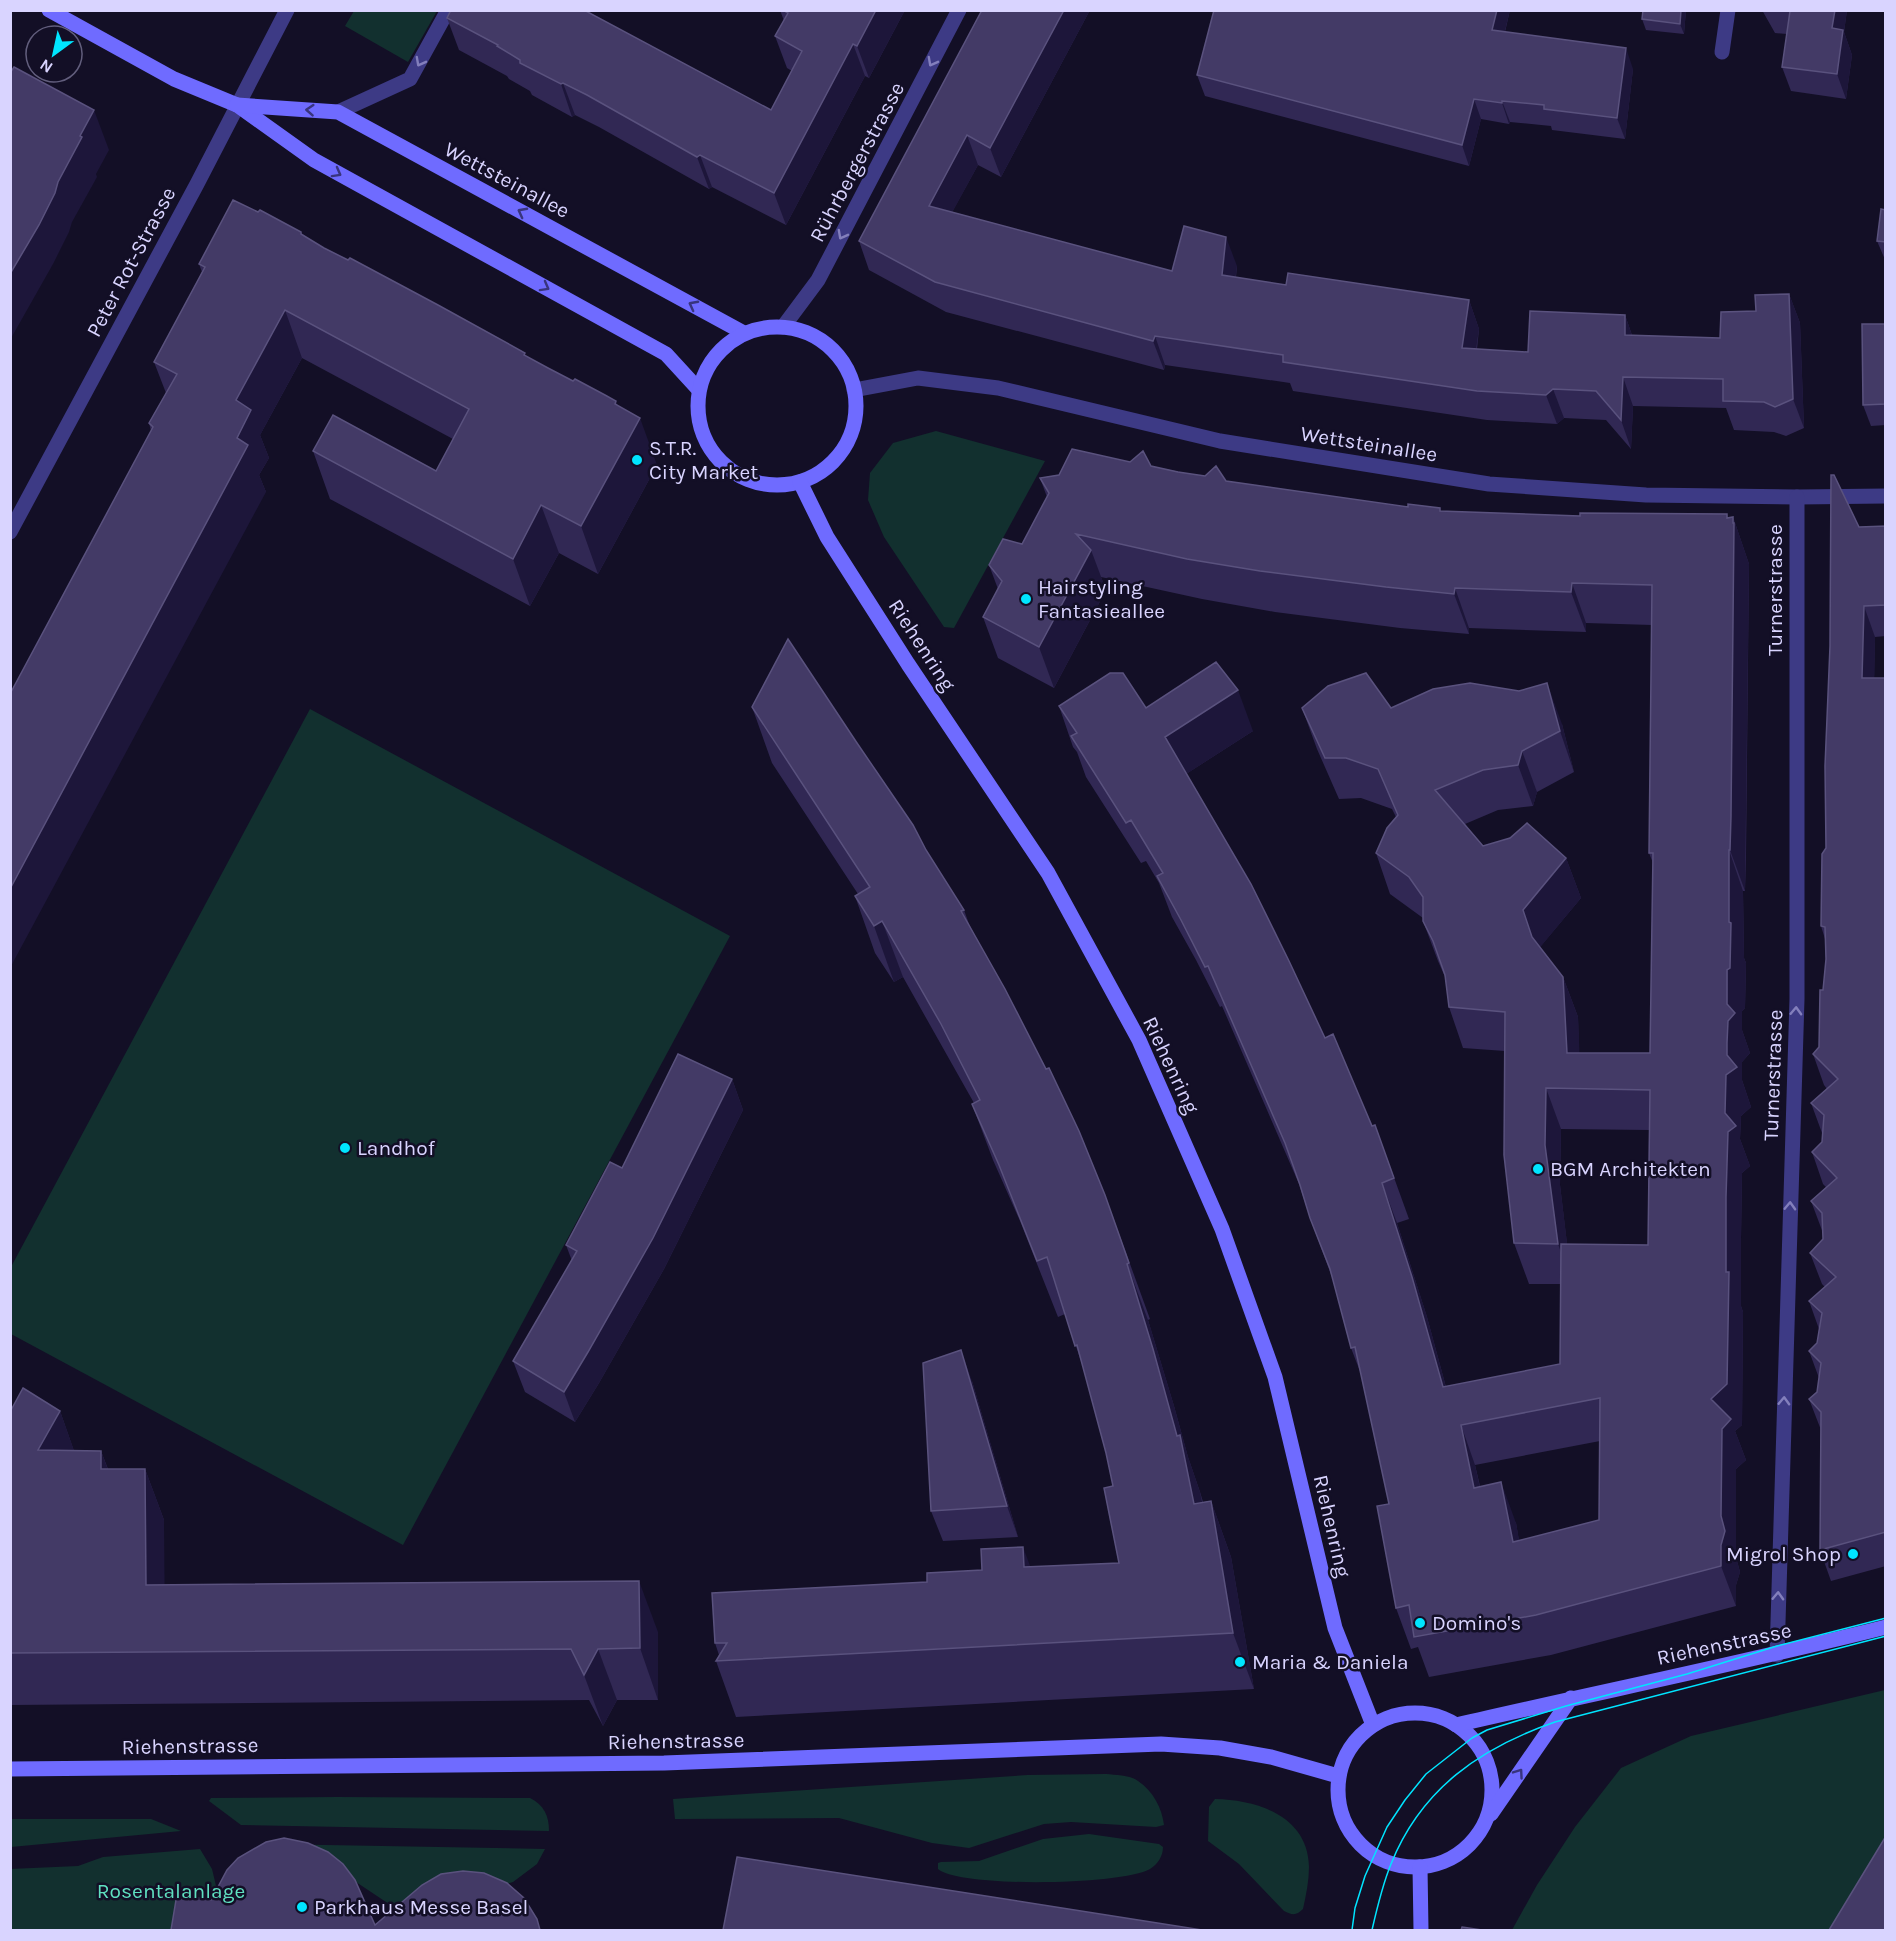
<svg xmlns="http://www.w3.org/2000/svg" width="1896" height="1941" font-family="Karla,sans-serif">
	<rect width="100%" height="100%" fill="#130f26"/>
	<g fill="#12302f">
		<polygon points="354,11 354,10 437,11 408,62 345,26"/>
		<polygon points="936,431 1045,461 954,628 944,627 884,537 868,500 870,473 893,443"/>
		<polygon points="310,709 730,936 403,1545 11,1334 11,1267"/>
		<polygon points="1885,1690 1886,1925 1882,1930 1512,1930 1537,1885 1575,1827 1621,1768 1691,1736"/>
		<path d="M 1106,1774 C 1116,1775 1130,1775 1138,1781 C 1153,1791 1162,1808 1164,1825 L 1156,1827 L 1071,1822 L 1044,1824 L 969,1848 L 932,1843 L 839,1818 L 675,1819 L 673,1799 L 1028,1775 Z"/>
		<path d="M 337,1797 L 530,1798 C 544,1805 549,1816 549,1831 L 241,1825 L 209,1801 L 211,1798 Z"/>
		<path d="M 1215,1799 C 1258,1800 1308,1816 1309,1867 C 1309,1881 1306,1895 1303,1909 C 1296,1916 1292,1915 1284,1911 L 1239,1864 L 1208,1841 L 1209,1807 Z"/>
		<polygon points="11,1819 151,1819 181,1831 11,1847"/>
		<path d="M 1089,1834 L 1159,1844 L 1163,1847 C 1163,1856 1158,1864 1150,1869 C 1123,1885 960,1888 938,1869 L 938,1863 L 941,1862 L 979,1861 L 1043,1839 Z"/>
		<polygon points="269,1844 545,1849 537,1864 513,1882 412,1912 398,1910 350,1878"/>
		<polygon points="200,1849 212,1869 217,1890 194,1930 11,1930 10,1869 78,1866 103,1857"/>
	</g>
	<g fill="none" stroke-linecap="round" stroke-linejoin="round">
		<g stroke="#3d3a85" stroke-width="15">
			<polyline points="1722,52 1728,10"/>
			<polyline points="338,112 410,79 448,10"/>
			<polyline points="783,327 818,280 959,10"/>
			<polyline points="854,390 918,378 998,388 1220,441 1489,484 1646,495 1797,497 1886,496"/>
			<polyline points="10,532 197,184 287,10"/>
			<polyline points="1777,1655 1797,999 1797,497"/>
		</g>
		<g stroke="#6f6bff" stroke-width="15">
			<polyline points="49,10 174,79 237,105 314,160 666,354 699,390"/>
			<polyline points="237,105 338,112 744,333"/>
			<circle cx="777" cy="406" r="79"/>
			<polyline points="800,482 827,537 908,664 1048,873 1139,1040 1222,1229 1275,1377 1335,1628 1373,1725"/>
			<circle cx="1415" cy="1790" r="77"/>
			<path d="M 1456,1725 C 1599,1692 1743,1663 1886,1627"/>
			<polyline points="10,1769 664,1763 1161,1744 1220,1748 1271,1757 1338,1776"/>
			<polyline points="1491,1814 1571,1698"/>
			<polyline points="1420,1867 1421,1930"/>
		</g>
		<g stroke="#00e5ff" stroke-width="1.5">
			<polyline points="1352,1930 1355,1908 1365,1876 1387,1827 1405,1800 1426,1774 1472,1738 1487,1730 1566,1706 1687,1674 1777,1646 1886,1618"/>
			<path d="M 1372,1930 C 1377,1908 1382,1886 1391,1864 C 1421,1789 1480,1748 1555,1722 L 1886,1636"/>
		</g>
	</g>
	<g fill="#312854" fill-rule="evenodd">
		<polygon points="780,10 905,10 869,78 865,76 786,225 712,187 709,189 599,127 575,115 572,117 532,95 530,91 509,79 507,76 459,50 447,18 771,110 792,71 787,68 775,36 784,21"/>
		<polygon points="982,10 1090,10 1001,177 978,165 952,212 1172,271 1237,266 1236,277 1286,285 1469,300 1479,329 1477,349 1528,352 1625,315 1632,335 1720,338 1756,311 1789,294 1800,323 1804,428 1786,436 1774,432 1734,430 1726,408 1633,406 1631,449 1606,420 1564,418 1557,424 1487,420 1293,391 1290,383 1165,365 1164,370 946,312 869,270 859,241"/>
		<polygon points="1510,10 1505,32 1633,69 1625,139 1552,130 1551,126 1510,122 1509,124 1481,119 1469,166 1205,96 1197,75"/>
		<polygon points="1643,10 1686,10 1684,34 1646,30 1642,19"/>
		<polygon points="1762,10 1847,10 1844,32 1852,55 1846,99 1791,91 1782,67 1787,34 1775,33"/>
		<polygon points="1886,210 1886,262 1877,241"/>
		<polygon points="301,232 302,235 324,248 617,406 657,465 598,574 559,553 530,606 330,499 313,451 436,471 453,439 302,358 260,435 269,458 259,475 266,492 151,431 149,423 166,393 154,362 202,272 199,264"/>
		<polygon points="1886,324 1886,425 1871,426 1863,405"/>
		<path d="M 1130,462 L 1226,481 L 1408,507 L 1441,511 L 1580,516 L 1727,514 L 1728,518 L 1733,517 L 1749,564 L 1746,857 L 1745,891 L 1743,891 L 1744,958 L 1746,963 L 1745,1008 L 1742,1011 L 1742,1030 L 1750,1053 L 1742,1062 L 1742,1080 L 1751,1107 L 1741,1116 L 1740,1139 L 1750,1166 L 1742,1173 L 1741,1238 L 1741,1306 L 1743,1312 L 1742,1425 L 1735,1431 L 1746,1460 L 1736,1469 L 1736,1557 L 1740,1572 L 1736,1585 L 1736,1606 L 1551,1655 L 1429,1677 L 1418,1647 L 1411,1649 L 1396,1608 L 1389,1504 L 1361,1374 L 1351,1348 L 1333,1280 L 1310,1218 L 1299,1184 L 1222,1006 L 1220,1007 L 1196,960 L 1172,917 L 1159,883 L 1146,861 L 1141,863 L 1086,777 L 1077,752 L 1073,747 L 1059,706 L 1146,708 L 1253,731 L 1186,774 L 1372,1126 L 1375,1125 L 1409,1219 L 1397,1223 L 1427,1317 L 1446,1387 L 1560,1364 L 1561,1284 L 1529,1284 L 1514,1243 L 1505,1051 L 1463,1048 L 1449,1007 L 1445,977 L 1438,961 L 1423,921 L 1423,918 L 1390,894 L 1376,853 L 1396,817 L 1392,809 L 1361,798 L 1339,799 L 1317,749 L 1302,708 L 1391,708 L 1562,724 L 1574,772 L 1537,792 L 1533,806 L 1498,810 L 1465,824 L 1483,846 L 1566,858 L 1581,898 L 1540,947 L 1563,977 L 1578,1017 L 1579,1053 L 1650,1053 L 1653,863 L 1649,853 L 1652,625 L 1586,623 L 1586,632 L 1469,628 L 1469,634 L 1400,628 L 1275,612 L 1202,599 L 1101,577 L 1106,590 L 1054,688 L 998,658 L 983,617 L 998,589 L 989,565 L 1022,544 L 1047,497 L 1040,478 ZM 1561,1129 L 1649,1130 L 1648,1245 L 1567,1244 L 1560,1185 ZM 1600,1441 L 1599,1520 L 1519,1541 L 1516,1523 L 1480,1486 L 1475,1465 Z"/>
		<polygon points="1886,526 1886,636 1875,637 1874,678 1886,678 1886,1566 1831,1581 1820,1550 1821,1430 1809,1399 1817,1392 1819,1378 1809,1351 1817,1343 1819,1329 1809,1301 1825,1287 1822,1284 1810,1253 1823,1239 1823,1233 1811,1201 1826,1187 1823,1184 1812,1152 1822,1142 1822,1133 1811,1103 1827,1089 1824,1085 1813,1054 1819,1047 1826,959 1825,939 1821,926 1826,848 1859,527"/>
		<polygon points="752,707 926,850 964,910 969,924 1105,1195 1150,1319 1148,1320 1174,1406 1188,1457 1200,1492 1203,1502 1211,1501 1231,1557 1254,1689 736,1717 716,1661 719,1655 715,1643 927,1582 982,1570 1119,1563 1113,1486 1106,1453 1084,1370 1065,1314 1058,1317 1020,1221 993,1160 972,1104 974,1103 961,1080 903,977 894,982 875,953 855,896 858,894 772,763"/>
		<polygon points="732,1079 743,1110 664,1269 599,1383 575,1422 525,1392 513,1361 572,1261 566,1245 622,1168"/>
		<polygon points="972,1381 1018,1537 943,1541 931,1511"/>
		<polygon points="60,1411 74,1451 101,1451 108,1469 145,1469 164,1520 164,1585 658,1632 658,1700 617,1700 603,1726 589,1700 10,1705 10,1412"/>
	</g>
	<g fill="#1d163a">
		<polygon points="876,10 905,10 869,78 857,46"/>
		<polygon points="1064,10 1090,10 1001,177 990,148"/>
		<polygon points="1497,10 1510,10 1500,51 1492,30"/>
		<polygon points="1681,10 1686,10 1684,34 1680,24"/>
		<polygon points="1835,10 1847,10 1844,32 1852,55 1846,99 1837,74 1832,28"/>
		<polygon points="853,44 865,76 786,225 774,193"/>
		<polygon points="1626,48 1633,69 1625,139 1617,118"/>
		<polygon points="563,83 575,115 572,117 561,84"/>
		<polygon points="1474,99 1481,119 1469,166 1462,145"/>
		<polygon points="1502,101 1510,122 1509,124 1502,103"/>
		<polygon points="94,110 109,150 96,174 97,177 72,222 69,232 53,264 10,340 10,274"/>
		<polygon points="967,135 978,165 940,235 929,206"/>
		<polygon points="700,155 712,187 709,189 697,157"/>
		<polygon points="1226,237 1237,266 1232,304 1222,275"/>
		<polygon points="1789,294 1800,323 1804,428 1793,399"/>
		<polygon points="1469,300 1479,329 1472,377 1462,348"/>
		<polygon points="285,310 302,358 260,435 269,458 259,475 266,492 10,968 10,889 237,438 236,400"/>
		<polygon points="1625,315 1635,344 1625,335"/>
		<polygon points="1155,336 1165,365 1164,370 1153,341"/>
		<polygon points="1623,377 1633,406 1631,449 1621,420"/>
		<polygon points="1553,389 1564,418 1557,424 1546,395"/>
		<polygon points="616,401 629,438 640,418 657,465 598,574 581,526"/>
		<polygon points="541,505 559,553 530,606 513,559"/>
		<polygon points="1727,514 1734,534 1733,517 1749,564 1745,891 1730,850"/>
		<polygon points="1091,550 1106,590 1054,688 1039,647"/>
		<polygon points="1572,583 1586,623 1586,632 1571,592"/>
		<polygon points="1455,588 1469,628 1469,634 1454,594"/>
		<polygon points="1864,606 1875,637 1874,709 1862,678"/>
		<polygon points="1547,683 1562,724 1574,772 1560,731"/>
		<polygon points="1238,690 1253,731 1180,778 1165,737"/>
		<polygon points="1522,751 1537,792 1533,806 1518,765"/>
		<polygon points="1729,850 1743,891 1744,958 1746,963 1745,1008 1742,1011 1742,1030 1750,1053 1742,1062 1742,1080 1751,1107 1741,1116 1740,1139 1750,1166 1742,1173 1741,1238 1741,1306 1743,1312 1742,1425 1735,1431 1746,1460 1736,1469 1736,1557 1740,1572 1736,1585 1736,1606 1721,1566 1721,1516 1711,1399 1726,1272 1725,1113 1729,922"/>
		<polygon points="1566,858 1581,898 1537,951 1523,910"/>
		<polygon points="882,921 903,977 894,982 874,926"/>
		<polygon points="1563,977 1578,1017 1581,1089 1567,1053"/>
		<polygon points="732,1079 743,1110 664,1269 599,1383 575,1422 564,1392"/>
		<polygon points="1546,1088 1561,1129 1560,1185 1572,1284 1558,1244 1545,1145"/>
		<polygon points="1382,1183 1397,1223 1427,1317 1457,1428 1443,1387"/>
		<polygon points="1127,1264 1148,1320 1174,1406 1188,1457 1200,1492 1214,1560 1194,1504 1177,1436"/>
		<polygon points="961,1350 972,1381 1018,1537 1007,1506"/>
		<polygon points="60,1411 78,1462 38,1450"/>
		<polygon points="1461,1425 1475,1465 1489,1528 1474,1488"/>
		<polygon points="101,1451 120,1502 101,1469"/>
		<polygon points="145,1469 164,1520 165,1636 146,1585"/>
		<polygon points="1501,1482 1516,1523 1527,1583 1513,1542"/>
		<polygon points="1211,1501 1231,1557 1254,1689 1233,1633"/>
		<polygon points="1023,1547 1044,1603 1024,1567"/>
		<polygon points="639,1581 658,1632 658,1700 640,1648"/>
		<polygon points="598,1649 617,1700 603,1726 584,1675"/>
	</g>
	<g fill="#433a66" stroke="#5a527e" stroke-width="1.5" fill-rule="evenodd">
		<polygon points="451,10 584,10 771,110 802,51 775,36 788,13 783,10 876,10 857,46 853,44 774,193 700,155 697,157 587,95 563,83 561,84 520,63 520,60 497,46 498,45 447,18"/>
		<polygon points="982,10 1064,10 990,148 967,135 929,206 1172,271 1184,226 1226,237 1222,275 1286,285 1288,273 1469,300 1462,348 1528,352 1530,311 1625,315 1625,335 1720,338 1721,312 1756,311 1755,295 1789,294 1793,399 1775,407 1764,402 1723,401 1723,379 1623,377 1621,420 1596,391 1553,389 1546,395 1477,391 1283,362 1283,355 1155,336 1153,341 935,282 859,241"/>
		<polygon points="1214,10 1497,10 1492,30 1626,48 1617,118 1544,109 1544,105 1502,101 1502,103 1474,99 1462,145 1197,75"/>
		<polygon points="1643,10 1681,10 1680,24 1642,19"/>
		<polygon points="1785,10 1835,10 1832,28 1843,30 1837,74 1782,67 1790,11"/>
		<polygon points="14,67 94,110 80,136 82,137 58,182 55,193 39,225 10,274 10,73"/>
		<polygon points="233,200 258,212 260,210 301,232 301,234 324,248 348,260 350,258 438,305 525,353 524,355 548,368 573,381 575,379 605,395 616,401 615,404 640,418 581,526 541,505 513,559 313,451 333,415 436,471 469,409 285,310 236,400 251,410 237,438 248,445 10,889 10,694 153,427 149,423 177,374 154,362 205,267 199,264"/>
		<polygon points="1881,209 1886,210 1886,242 1877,241"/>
		<polygon points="1862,324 1886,324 1886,404 1863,405"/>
		<path d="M 1072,449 L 1130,462 L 1143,451 L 1151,466 L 1178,472 L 1205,476 L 1216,466 L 1226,481 L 1408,507 L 1408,504 L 1440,508 L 1440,511 L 1580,516 L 1580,513 L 1727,514 L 1727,518 L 1733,517 L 1733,523 L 1734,523 L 1731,816 L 1730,850 L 1729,850 L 1729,922 L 1731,923 L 1730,968 L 1727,970 L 1727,1004 L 1735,1013 L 1728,1021 L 1727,1043 L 1727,1055 L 1737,1067 L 1726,1075 L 1725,1113 L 1736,1126 L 1728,1132 L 1726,1197 L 1726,1272 L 1729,1272 L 1727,1384 L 1711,1399 L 1731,1419 L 1722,1429 L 1721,1516 L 1725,1531 L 1721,1545 L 1721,1566 L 1536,1615 L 1414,1637 L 1409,1605 L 1396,1608 L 1377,1506 L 1389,1504 L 1355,1347 L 1351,1348 L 1330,1269 L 1310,1218 L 1300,1185 L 1285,1143 L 1208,966 L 1205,967 L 1181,920 L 1157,876 L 1163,873 L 1131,820 L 1126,823 L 1071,736 L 1077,733 L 1059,706 L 1110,673 L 1123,673 L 1146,708 L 1216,662 L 1238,690 L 1165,737 L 1251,884 L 1289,961 L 1325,1038 L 1333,1034 L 1372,1126 L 1375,1125 L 1394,1178 L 1382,1183 L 1412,1277 L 1443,1387 L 1560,1364 L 1561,1244 L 1648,1245 L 1650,1090 L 1546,1088 L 1545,1145 L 1558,1244 L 1514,1243 L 1504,1155 L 1505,1012 L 1449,1007 L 1445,975 L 1433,941 L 1423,921 L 1423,897 L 1409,877 L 1376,853 L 1387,828 L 1398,815 L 1378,769 L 1346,758 L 1325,758 L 1302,708 L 1328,686 L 1366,673 L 1391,708 L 1433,689 L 1470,683 L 1519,691 L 1547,683 L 1560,731 L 1522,751 L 1518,765 L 1483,770 L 1435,790 L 1483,846 L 1510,838 L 1527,823 L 1566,858 L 1523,910 L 1532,937 L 1563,977 L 1567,1053 L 1650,1053 L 1653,853 L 1649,853 L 1652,585 L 1572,583 L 1571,592 L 1455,588 L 1454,594 L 1386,587 L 1260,571 L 1187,559 L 1076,534 L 1091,550 L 1039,647 L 983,617 L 1002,581 L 989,565 L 1003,539 L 1022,544 L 1049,493 L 1040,478 L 1059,475 ZM 1600,1398 L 1599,1520 L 1513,1542 L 1501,1482 L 1474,1488 L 1461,1425 Z"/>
		<polygon points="1831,475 1834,475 1859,527 1886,526 1886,605 1864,606 1862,678 1886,678 1886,1532 1820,1550 1821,1412 1809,1399 1817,1392 1821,1363 1809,1351 1817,1343 1822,1313 1809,1301 1836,1277 1810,1253 1823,1239 1822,1213 1811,1201 1837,1178 1812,1152 1822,1142 1824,1115 1811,1103 1838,1079 1813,1054 1819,1047 1820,990 1823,990 1826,959 1825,927 1821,926 1822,854 1826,848 1825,766 1830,646"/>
		<polygon points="788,639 857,743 913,825 926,850 964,910 961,911 1005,989 1046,1069 1049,1068 1079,1131 1105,1195 1129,1263 1127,1264 1153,1349 1177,1436 1180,1435 1194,1504 1211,1501 1233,1633 716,1661 727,1643 715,1643 712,1593 927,1582 927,1573 982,1570 981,1549 1023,1547 1024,1567 1119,1563 1104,1488 1113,1486 1106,1453 1077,1345 1075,1346 1047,1257 1037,1261 999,1165 972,1104 980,1100 941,1024 882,921 874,926 855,896 870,887 752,707"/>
		<polygon points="678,1054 732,1079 653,1238 588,1352 564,1392 513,1361 577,1251 566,1245 610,1162 622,1168"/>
		<polygon points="961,1350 1007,1506 931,1511 923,1363"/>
		<polygon points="23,1388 60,1411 38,1450 101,1451 101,1469 145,1469 146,1585 639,1581 640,1648 598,1649 584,1675 571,1649 10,1653 10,1412"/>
		<polygon points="1886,1836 1886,1930 1829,1930"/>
		<polygon points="284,1838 308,1843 328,1852 343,1864 355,1880 375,1925 422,1885 441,1874 463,1871 484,1873 507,1883 524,1898 537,1919 540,1930 171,1930 177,1894 211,1900 227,1870 238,1858 266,1842"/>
		<polygon points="737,1857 1202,1930 723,1930"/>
		<polygon points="1462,1927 1482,1930 1461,1930"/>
	</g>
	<defs><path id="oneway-chevron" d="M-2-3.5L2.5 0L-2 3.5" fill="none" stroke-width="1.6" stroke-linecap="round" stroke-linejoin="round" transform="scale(1.5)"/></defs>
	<g stroke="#837fbc">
		<use href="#oneway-chevron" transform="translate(420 62) rotate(118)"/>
		<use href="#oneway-chevron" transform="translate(932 62) rotate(118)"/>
		<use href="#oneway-chevron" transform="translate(842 235) rotate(118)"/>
		<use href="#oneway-chevron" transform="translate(1796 1011) rotate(-88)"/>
		<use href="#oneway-chevron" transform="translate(1790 1206) rotate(-88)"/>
		<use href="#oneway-chevron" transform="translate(1784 1401) rotate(-88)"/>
		<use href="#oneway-chevron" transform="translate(1778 1596) rotate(-88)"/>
	</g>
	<g stroke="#38347d">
		<use href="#oneway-chevron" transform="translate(310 110) rotate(-176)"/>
		<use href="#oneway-chevron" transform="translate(337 173) rotate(29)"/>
		<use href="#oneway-chevron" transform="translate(522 212) rotate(-152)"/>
		<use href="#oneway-chevron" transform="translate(545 287) rotate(29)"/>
		<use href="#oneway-chevron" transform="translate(693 305) rotate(-152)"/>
		<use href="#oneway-chevron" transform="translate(1519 1773) rotate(-55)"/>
	</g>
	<g fill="#00e5ff" stroke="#130f26" stroke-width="2">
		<circle cx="637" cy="460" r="6"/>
		<circle cx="1026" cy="599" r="6"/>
		<circle cx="345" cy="1148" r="6"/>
		<circle cx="1538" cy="1169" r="6"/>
		<circle cx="1853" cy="1554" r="6"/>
		<circle cx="1420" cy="1623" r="6"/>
		<circle cx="1240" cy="1662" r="6"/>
		<circle cx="302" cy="1907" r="6"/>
	</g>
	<g text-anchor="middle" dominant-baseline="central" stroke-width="5" stroke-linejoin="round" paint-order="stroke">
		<g font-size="21" fill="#d9d4ff" stroke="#130f26">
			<text transform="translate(857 162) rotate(-62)">Rührbergerstrasse</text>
			<text transform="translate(507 180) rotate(28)">Wettsteinallee</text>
			<text transform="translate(131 262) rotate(-62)">Peter Rot-Strasse</text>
			<text transform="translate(1369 444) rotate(9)">Wettsteinallee</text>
			<text transform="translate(1775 590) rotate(-90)">Turnerstrasse</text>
			<text transform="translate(922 645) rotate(57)">Riehenring</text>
			<text transform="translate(1171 1065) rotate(65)">Riehenring</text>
			<text transform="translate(1773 1075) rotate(-88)">Turnerstrasse</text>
			<text transform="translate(1332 1526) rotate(77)">Riehenring</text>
			<text transform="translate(1724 1644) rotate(-12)">Riehenstrasse</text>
			<text transform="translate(676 1741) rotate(-1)">Riehenstrasse</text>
			<text transform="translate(190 1746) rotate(-1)">Riehenstrasse</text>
		</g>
		<g font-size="21" fill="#d9d4ff" stroke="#130f26" text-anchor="start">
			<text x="649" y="448">S.T.R.<tspan x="649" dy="24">City Market</tspan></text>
			<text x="1038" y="587">Hairstyling<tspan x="1038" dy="24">Fantasieallee</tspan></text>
			<text x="357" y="1148">Landhof</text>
			<text x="1550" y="1169">BGM Architekten</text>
			<text x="1841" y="1554" text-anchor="end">Migrol Shop</text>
			<text x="1432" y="1623">Domino's</text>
			<text x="1252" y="1662">Maria &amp; Daniela</text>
			<text x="314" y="1907">Parkhaus Messe Basel</text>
		</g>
		<g font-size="21" fill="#5fe0c0" stroke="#130f26">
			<text x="171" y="1891">Rosentalanlage</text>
		</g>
	</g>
	<rect width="1896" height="1941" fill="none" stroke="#d9d4ff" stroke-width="24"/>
	<g transform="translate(54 54) rotate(213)"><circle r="28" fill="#130f26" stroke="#625e7d" stroke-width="1.5"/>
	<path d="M0-4.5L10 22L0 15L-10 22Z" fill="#00e5ff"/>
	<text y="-9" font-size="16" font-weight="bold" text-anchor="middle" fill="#d9d4ff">N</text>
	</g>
</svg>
